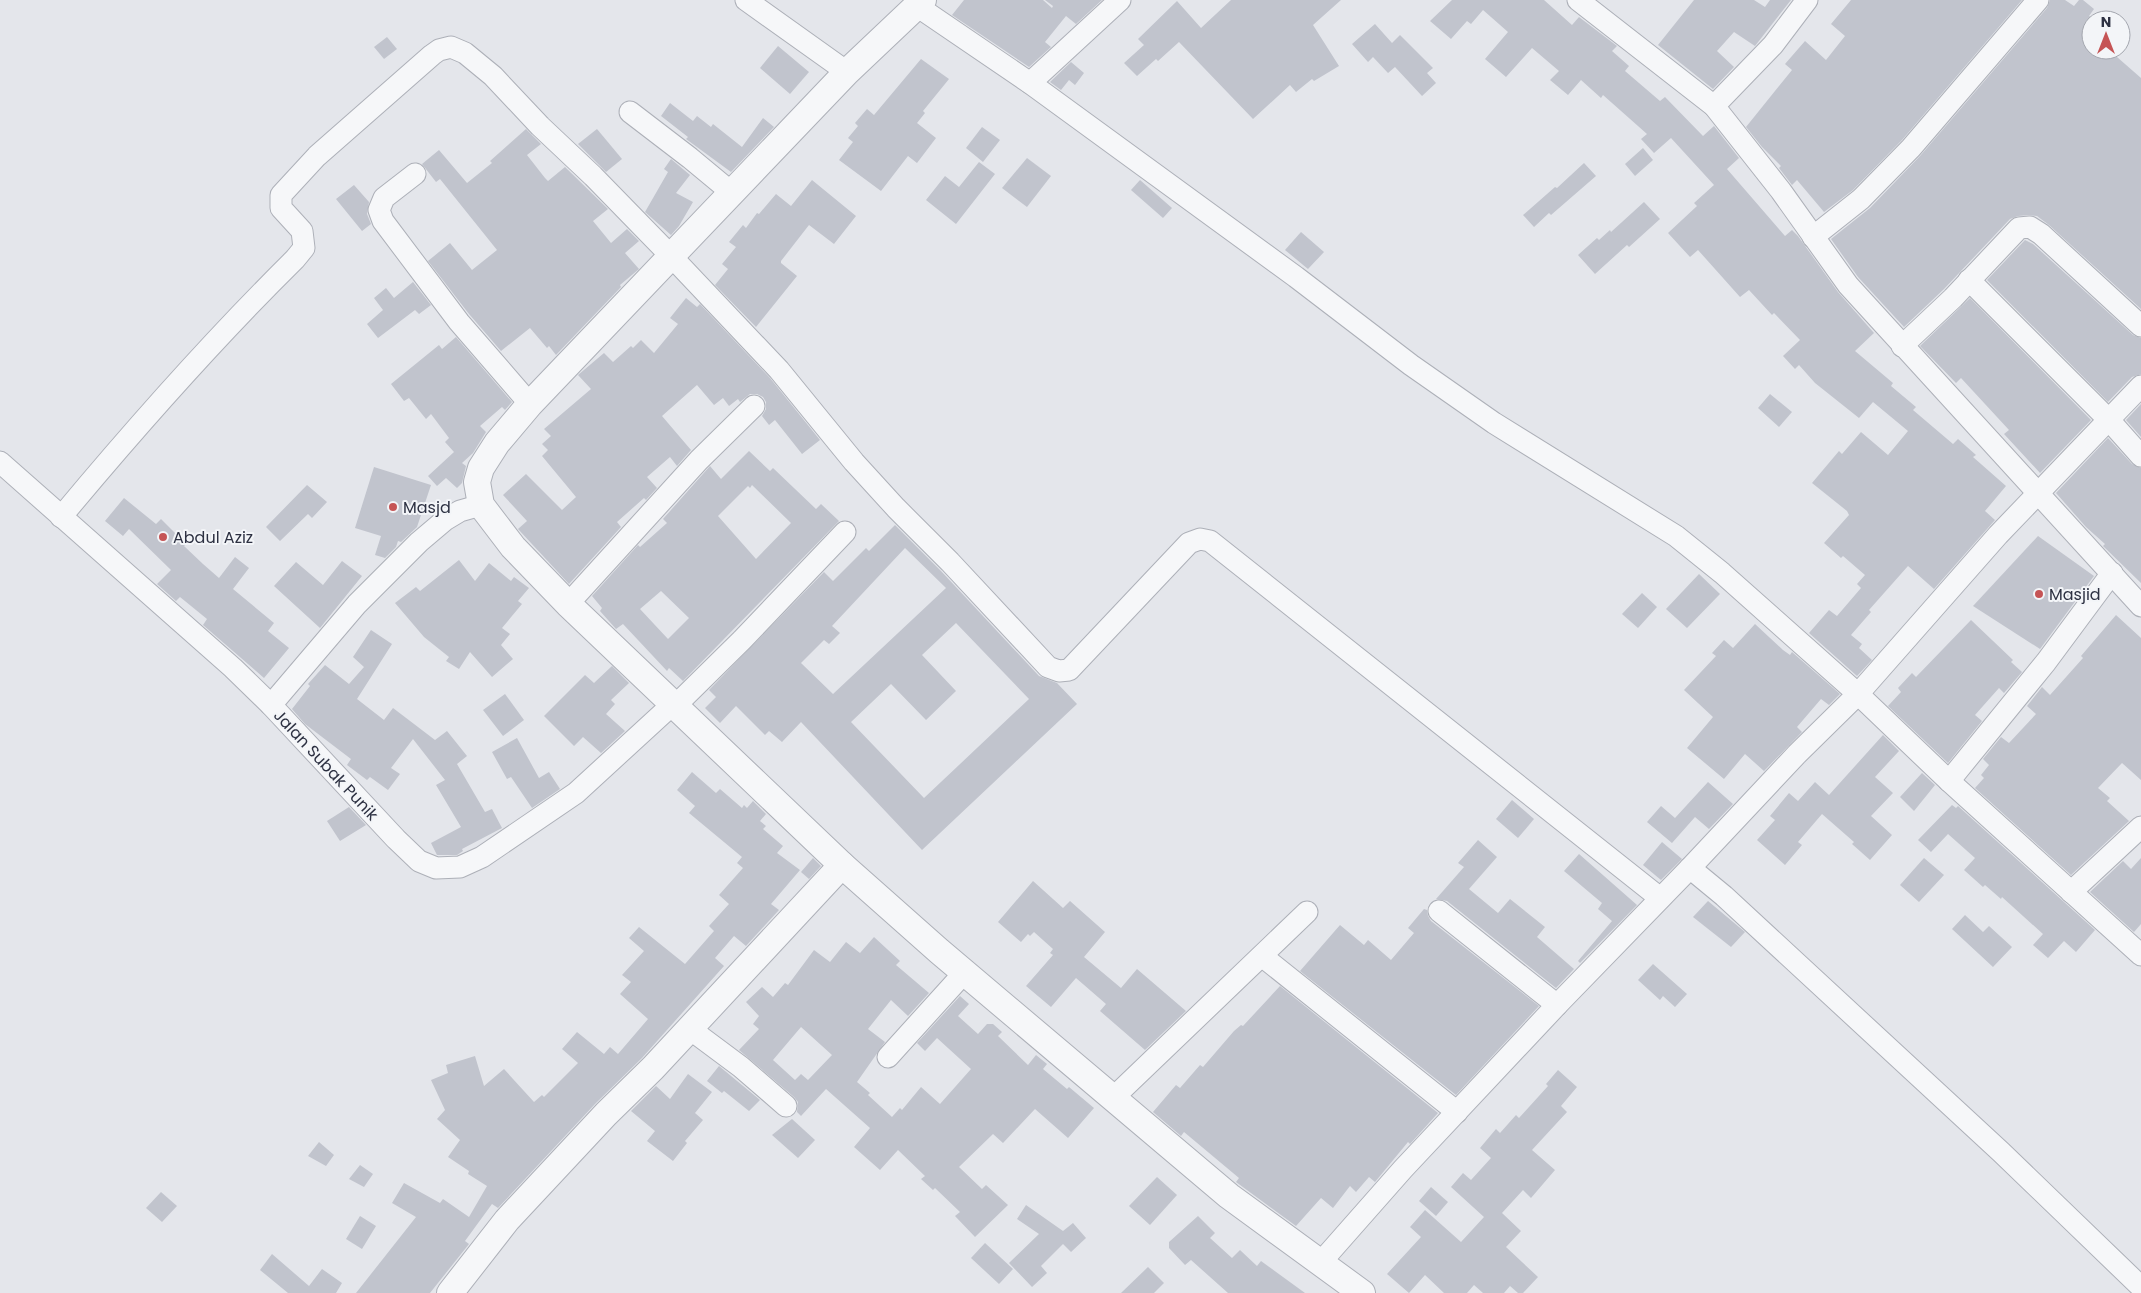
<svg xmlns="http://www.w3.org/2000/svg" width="2141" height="1293" font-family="Poppins,sans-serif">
	<rect width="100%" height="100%" fill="#e4e6eb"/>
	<g fill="#c1c4cd" fill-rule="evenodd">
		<polygon points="964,0 1043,0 1052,8 1053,6 1045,0 1102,0 1076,24 1066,16 1045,42 1051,47 1029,67 952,15"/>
		<polygon points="1231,0 1341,0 1313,25 1339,66 1314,81 1312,79 1296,92 1290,85 1253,119 1179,42 1158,61 1156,59 1137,76 1124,63 1144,45 1138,39 1177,1 1201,28"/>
		<polygon points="1452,0 1544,0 1572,25 1579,17 1617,46 1612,51 1629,66 1625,71 1660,101 1665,97 1703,136 1714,126 1739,158 1727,169 1785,236 1792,230 1798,236 1838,292 1874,333 1855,351 1893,383 1891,386 1916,407 1913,410 1953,444 1958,439 1976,455 1973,457 2006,486 1985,511 1995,520 1934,589 1908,566 1869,610 1871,612 1851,635 1862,644 1859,648 1872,660 1857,676 1809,633 1829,610 1837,616 1861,588 1857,584 1865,575 1843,556 1841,558 1824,543 1849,515 1847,511 1812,483 1839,451 1842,454 1861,432 1888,455 1908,431 1873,402 1859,418 1815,383 1799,365 1795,369 1783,356 1800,340 1774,313 1772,315 1749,290 1740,297 1698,250 1690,257 1668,233 1697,206 1694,203 1714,185 1671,138 1654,153 1641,139 1647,134 1603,95 1601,98 1581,80 1568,95 1550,80 1559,71 1532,48 1506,77 1485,59 1508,32 1483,10 1471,24 1467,21 1451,39 1430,21"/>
		<polygon points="1694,0 1754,0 1765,7 1770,0 1791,0 1755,46 1734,32 1717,51 1734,67 1713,89 1658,45"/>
		<polygon points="1851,0 2022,0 1902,140 1853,190 1824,212 1797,180 1792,185 1779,168 1781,166 1762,147 1746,127 1792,70 1785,64 1805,41 1826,60 1845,36 1831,24"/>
		<polygon points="2050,0 2065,0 2074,6 2079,0 2083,0 2094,9 2089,16 2091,17 2091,50 2109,50 2141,78 2141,309 2049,225 2037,216 2029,215 2018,216 2010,219 1944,289 1904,327 1858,277 1831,239 1870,208 1920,156 2047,8"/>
		<polygon points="1375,24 1392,43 1400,35 1433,68 1427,73 1436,83 1422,96 1395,67 1388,73 1373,57 1368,62 1352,44"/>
		<polygon points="387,37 397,49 384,59 374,47"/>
		<polygon points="778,46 809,72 790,94 760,68"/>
		<polygon points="921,59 949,79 923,111 925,113 917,123 936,138 917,163 908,156 881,191 839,160 853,142 848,138 858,126 855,123 867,109 874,115"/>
		<polygon points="1071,62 1084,73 1075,85 1069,80 1061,90 1050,82"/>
		<polygon points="670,103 693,121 697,116 711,127 713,124 742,147 763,118 774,127 731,172 686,139 688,137 661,116"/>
		<polygon points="982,127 1000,140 983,162 966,148"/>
		<polygon points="526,129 541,144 527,155 545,178 548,181 565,167 608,209 593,221 611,243 627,229 639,241 625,253 639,269 620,285 621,287 556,355 549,346 547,348 530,328 501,351 469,314 428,261 450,243 472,270 497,250 440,179 436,182 422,164 439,150 467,183 492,163 490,161"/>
		<polygon points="597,129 622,159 606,172 578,144"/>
		<polygon points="1643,148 1653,160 1635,176 1625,164"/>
		<polygon points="1027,158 1051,176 1027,207 1002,188"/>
		<polygon points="671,159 690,175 676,193 693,202 679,226 671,235 645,212 668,172 664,169"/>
		<polygon points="979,162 995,174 956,224 926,200 945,176 959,187"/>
		<polygon points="1584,163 1596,176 1551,215 1549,213 1534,227 1523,215 1555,187 1557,188"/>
		<polygon points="812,180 856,216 834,244 809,225 781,261 781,263 797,276 756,327 715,285 728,269 722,264 736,247 729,242 743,225 746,228 757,213 759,214 776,194 791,206"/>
		<polygon points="1140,180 1172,208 1163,218 1131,190"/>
		<polygon points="354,185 369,202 367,214 371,224 362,231 336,199"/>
		<polygon points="1644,202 1660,219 1629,247 1627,245 1595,274 1578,255 1597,238 1599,240 1610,230 1611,232"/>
		<polygon points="1301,232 1324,252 1308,269 1285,250"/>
		<polygon points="2025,240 2033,244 2133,335 2141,338 2141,374 2132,377 2108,402 1987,280"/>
		<polygon points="413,282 431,305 419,314 415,310 378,338 367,324 383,310 374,298 386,288 394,298"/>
		<polygon points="686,298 697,307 700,304 770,378 820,440 802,454 775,420 769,425 762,416 766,409 766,402 763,397 757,394 750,394 740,402 738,399 729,406 723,398 714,405 697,385 662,416 691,450 677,466 670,457 647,477 657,488 646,500 644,498 617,522 621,527 569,584 518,529 527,521 503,495 526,474 562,510 576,497 542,456 548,450 542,444 551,436 544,429 591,389 578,375 604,353 613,362 631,346 633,348 641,340 654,353 678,324 670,318"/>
		<polygon points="1970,298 2091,420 2040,473 2004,434 2009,430 1961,378 1956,383 1920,346"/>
		<polygon points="456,337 512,402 505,410 502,407 480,426 486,432 473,453 462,463 466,466 462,483 457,488 446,478 437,486 428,476 454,452 445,442 449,438 431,414 426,419 409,398 404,401 391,384 439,345 442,349"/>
		<polygon points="1770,394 1792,412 1779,427 1758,408"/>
		<polygon points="2141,404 2141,437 2126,420"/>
		<polygon points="2108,438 2132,464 2141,468 2141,583 2103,546 2105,544 2086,527 2056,493"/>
		<path d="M 749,451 L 770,471 L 773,468 L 816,509 L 821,504 L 839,521 L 683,681 L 669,668 L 667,671 L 623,624 L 616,629 L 600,611 L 602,608 L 592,596 L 638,545 L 640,547 L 667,523 L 663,519 L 710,466 L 721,479 ZM 752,485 L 791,523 L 756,559 L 718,516 L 748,486 L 750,488 ZM 661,591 L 689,618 L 668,639 L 640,609 Z"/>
		<polygon points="374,467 431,485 417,527 401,542 398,541 396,547 385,558 375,555 381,536 355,528"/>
		<polygon points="307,485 327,502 312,518 308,514 280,541 266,527"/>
		<polygon points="124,498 156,524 161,519 186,544 184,546 203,564 219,578 235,557 249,568 233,589 274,623 268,631 289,648 264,678 203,625 207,619 180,597 176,601 157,584 171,570 129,529 123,536 105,521"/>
		<path d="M 895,525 L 941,571 L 1039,676 L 1057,683 L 1077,704 L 922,850 L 801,722 L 782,742 L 769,731 L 765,735 L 736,706 L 720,723 L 705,708 L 716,697 L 709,690 L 824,572 L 833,581 L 866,548 L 869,551 ZM 905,548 L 946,588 L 833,694 L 801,663 L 824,640 L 829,644 L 840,633 L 832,626 ZM 956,623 L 1029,699 L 924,798 L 851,722 L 891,684 L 926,720 L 956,691 L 922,655 Z"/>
		<polygon points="2038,536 2094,576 2040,649 1973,606"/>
		<polygon points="459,560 475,581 489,563 511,581 514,577 529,588 518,601 522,604 502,628 510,634 501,645 513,659 492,677 470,652 459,669 446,661 449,657 424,637 395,603 416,587 420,591"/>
		<polygon points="342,561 362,576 320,628 274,586 296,562 323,585"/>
		<polygon points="1699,574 1720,594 1687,628 1666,609"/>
		<polygon points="1642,593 1657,607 1638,628 1622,614"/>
		<polygon points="2116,615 2141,638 2141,780 2122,763 2098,788 2110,798 2107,801 2129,821 2071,875 1975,788 1984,778 1981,775 1989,765 1983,759 2001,737 2009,743 2036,714 2027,706 2042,687 2050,695 2083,658 2081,656"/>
		<polygon points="1971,620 2013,660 2011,662 2022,672 2004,693 1999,688 1975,715 1982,721 1948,763 1888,706 1901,692 1898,688 1912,673 1916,677"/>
		<polygon points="1755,624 1783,650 1790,655 1792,652 1840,694 1829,705 1821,699 1797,727 1802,732 1764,771 1745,754 1724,779 1687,748 1713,717 1684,690 1716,656 1712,653 1724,640 1733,648"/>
		<polygon points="371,630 392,644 357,699 384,720 393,708 435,740 447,731 467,756 457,764 485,812 492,809 502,828 462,849 463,851 457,855 437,855 431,843 461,827 436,785 445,780 413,739 391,768 400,774 388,790 370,777 367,780 347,765 351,759 305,724 292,709 310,686 308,684 325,665 349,684 364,667 353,657"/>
		<polygon points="612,666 629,683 611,700 615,704 606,714 625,731 601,753 583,737 574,746 544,716 585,675 594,683"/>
		<polygon points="505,694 524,720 503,736 483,710"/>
		<polygon points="1883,735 1899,751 1875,777 1893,793 1871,816 1892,835 1870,860 1852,844 1854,842 1822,814 1798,842 1802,845 1785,865 1757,840 1775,820 1770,816 1789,793 1798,801 1815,782 1829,795"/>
		<polygon points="517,738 539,778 549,772 560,789 532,808 511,777 507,779 492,752"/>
		<polygon points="692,772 716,793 720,789 742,808 744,805 747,808 753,801 766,814 760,821 766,826 763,829 783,846 777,853 800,870 771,904 779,910 746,946 734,936 715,958 724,966 642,1058 595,1104 498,1208 492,1204 465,1241 469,1244 430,1293 356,1293 416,1217 392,1203 404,1183 440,1203 443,1199 469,1217 487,1186 468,1174 469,1171 448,1157 460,1140 437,1119 445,1110 431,1080 448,1073 446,1065 475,1056 484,1086 504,1069 534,1102 542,1095 544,1097 578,1063 562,1049 577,1032 604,1054 610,1047 618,1054 648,1019 620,994 631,982 622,975 644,951 629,938 639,927 685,964 714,931 709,926 729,904 719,895 743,868 737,863 742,857 689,813 695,806 677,790"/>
		<polygon points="1922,773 1935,785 1914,811 1900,797"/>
		<polygon points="1708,782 1733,804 1709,829 1695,817 1672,843 1647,822 1661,806 1675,818"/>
		<polygon points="1512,800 1534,819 1518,838 1496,819"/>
		<polygon points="1952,805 1956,808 1958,806 2095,930 2076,952 2064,941 2048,958 2033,945 2043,934 2002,897 2001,899 1985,885 1983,887 1964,870 1975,858 1948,834 1931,852 1918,840"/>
		<polygon points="349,807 366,825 340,841 327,821"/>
		<polygon points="1478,840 1497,857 1469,889 1498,913 1510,899 1545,927 1537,937 1574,969 1556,988 1447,901 1436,899 1464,867 1458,863"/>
		<polygon points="1662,842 1682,859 1661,880 1643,865"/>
		<polygon points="1579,854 1637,905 1580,963 1578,961 1612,921 1598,909 1602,903 1564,871"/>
		<polygon points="813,858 821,866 809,879 801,872"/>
		<polygon points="1924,858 1944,875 1919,902 1900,885"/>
		<polygon points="2141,858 2141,924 2134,932 2090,892 2123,861 2131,869"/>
		<polygon points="1033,881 1063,908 1070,901 1105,932 1084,957 1121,988 1137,969 1186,1011 1145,1050 1100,1011 1106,1004 1076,978 1051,1007 1026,986 1053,955 1050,953 1053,949 1034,932 1030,936 1028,934 1021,942 998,922"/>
		<polygon points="1708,901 1745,932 1731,947 1693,917"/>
		<polygon points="1424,909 1427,910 1428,916 1431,921 1539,1006 1456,1095 1300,971 1340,925 1364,945 1368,940 1391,960 1414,933 1408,928"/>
		<polygon points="1965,915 1983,932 1989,926 2012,947 1993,967 1952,929"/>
		<path d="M 874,937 L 900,961 L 896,965 L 929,993 L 908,1016 L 891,1000 L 868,1029 L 885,1042 L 857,1082 L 870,1093 L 868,1095 L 892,1117 L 900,1108 L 902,1110 L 921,1087 L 940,1104 L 971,1069 L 937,1038 L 925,1051 L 917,1043 L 960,996 L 969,1004 L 958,1016 L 978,1034 L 987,1024 L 993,1024 L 1002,1032 L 998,1036 L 1028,1065 L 1036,1055 L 1047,1064 L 1043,1069 L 1067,1089 L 1069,1087 L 1094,1108 L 1068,1138 L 1035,1109 L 1003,1143 L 993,1134 L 959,1167 L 982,1189 L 986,1185 L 1008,1205 L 975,1237 L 955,1216 L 960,1212 L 935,1188 L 933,1190 L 921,1179 L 925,1176 L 898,1150 L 880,1170 L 854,1147 L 870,1128 L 826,1089 L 801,1116 L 797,1112 L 798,1102 L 794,1097 L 739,1050 L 759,1029 L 753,1024 L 759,1016 L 746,1002 L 762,987 L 773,997 L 785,983 L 788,985 L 814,950 L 830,962 L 846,942 L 860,953 ZM 801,1027 L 832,1055 L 808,1080 L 801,1074 L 795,1080 L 773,1060 Z"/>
		<polygon points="1653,964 1687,994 1675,1007 1663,996 1660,1000 1638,980"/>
		<polygon points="1280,986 1438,1113 1410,1144 1408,1142 1375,1182 1369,1177 1356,1192 1350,1186 1333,1208 1321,1198 1296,1226 1236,1182 1239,1178 1184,1132 1181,1136 1153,1112 1176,1085 1180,1088 1200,1065 1203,1067 1234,1031 1241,1025 1243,1026"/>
		<polygon points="719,1066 760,1100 749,1111 724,1091 722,1093 707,1081"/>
		<polygon points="1558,1070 1577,1087 1561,1106 1567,1112 1532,1150 1555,1170 1531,1198 1523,1190 1502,1213 1521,1231 1506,1247 1538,1277 1523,1293 1518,1293 1510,1286 1504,1293 1483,1293 1474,1285 1467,1293 1444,1293 1425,1275 1409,1293 1387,1274 1421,1237 1410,1227 1425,1210 1461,1242 1484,1217 1451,1187 1463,1173 1471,1180 1491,1158 1480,1148 1496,1129 1500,1133 1516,1115 1519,1118 1548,1086 1546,1084"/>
		<polygon points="688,1074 712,1092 695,1113 703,1120 685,1141 687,1143 673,1161 647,1141 655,1131 631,1111 656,1086 670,1099"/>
		<polygon points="792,1119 815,1140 798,1158 772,1135"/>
		<polygon points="319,1142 334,1155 326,1166 308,1156"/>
		<polygon points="360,1165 373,1174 364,1187 349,1179"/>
		<polygon points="1157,1177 1177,1195 1150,1225 1129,1206"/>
		<polygon points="1431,1187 1448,1202 1436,1216 1419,1201"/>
		<polygon points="161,1192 177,1206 162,1222 146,1208"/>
		<polygon points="1026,1205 1063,1231 1073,1223 1086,1238 1071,1252 1063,1244 1041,1266 1047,1273 1032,1287 1009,1263 1039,1234 1017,1219"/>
		<polygon points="360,1216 376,1226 362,1249 346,1239"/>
		<polygon points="1198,1216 1215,1233 1210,1238 1232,1258 1240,1250 1257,1266 1261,1261 1305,1293 1228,1293 1191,1260 1185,1265 1169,1248 1169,1242"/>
		<polygon points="985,1243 1013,1269 999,1284 971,1258"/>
		<polygon points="272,1254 309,1286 322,1269 342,1283 336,1293 288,1293 260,1270"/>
		<polygon points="1148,1267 1164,1283 1154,1293 1121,1293"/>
	</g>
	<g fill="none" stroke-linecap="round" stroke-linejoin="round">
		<defs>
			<g id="minor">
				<polyline points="746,0 847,72"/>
				<polyline points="1578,0 1714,106 1781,191 1848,285 2141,606"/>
				<polyline points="917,6 1030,83 1296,277 1411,365 1494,423 1676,536 1722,573 1858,694 1949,781 2141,955"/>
				<polyline points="1030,83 1120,0"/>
				<polyline points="1714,106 1773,45 1807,0"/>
				<polyline points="630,112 690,158 731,192"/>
				<polyline points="415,174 384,198 379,210 383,221 459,322 530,404"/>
				<polyline points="1813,237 1861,199 1911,148 2038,0"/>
				<polyline points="1969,280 2109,420 2141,456"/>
				<polyline points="1902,346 1953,298 2019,228 2030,227 2041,234 2141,326"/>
				<polyline points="0,462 233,668 271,705 396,839 419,861 436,868 460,867 482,857 576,793 673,704"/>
				<path d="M 61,517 C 136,427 212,341 295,259 L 304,248 L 302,231 L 281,208 L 281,195 L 317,156 L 432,55 L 439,50 L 451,47 L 465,53 L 493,76 L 540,126 L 593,176 L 671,256 L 779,370 L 854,462 L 896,508 L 950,562 L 1048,667 L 1059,671 L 1069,670 L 1189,543 L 1200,539 L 1210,541 L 1660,898"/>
				<polyline points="568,604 699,460 754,406"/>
				<polyline points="271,705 357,604 419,542 445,520 460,511 481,505"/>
				<polyline points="675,706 742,640 845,532"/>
				<polyline points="1949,781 2046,662 2112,573"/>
				<polyline points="1690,868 1724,896 2001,1152 2141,1287"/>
				<polyline points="2071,892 2141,827"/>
				<polyline points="1439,911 1557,1005"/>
				<polyline points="1262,956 1457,1112"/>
				<polyline points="690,1029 741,1067 786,1106"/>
				<polyline points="888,1057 964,973"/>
				<polyline points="1113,1098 1307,912"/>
				<polyline points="1321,1262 1403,1169 1557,1005 1690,868 1797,754 1858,694 1998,535 2141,386"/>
			</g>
			<g id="tertiary">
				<polyline points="923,0 847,72 530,404 497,443 481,468 477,482 481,505 513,547 568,604 842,865 939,951 1229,1196 1362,1293"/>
				<polyline points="450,1293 507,1220 606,1114 653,1068 842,865"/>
			</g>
		</defs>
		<use href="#minor" stroke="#adb0b8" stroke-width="23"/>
		<use href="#tertiary" stroke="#adb0b8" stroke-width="28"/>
		<use href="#minor" stroke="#f6f7f9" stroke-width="21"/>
		<use href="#tertiary" stroke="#f6f7f9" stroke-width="26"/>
	</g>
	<g fill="#c55455" stroke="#f3f5f8" stroke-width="2">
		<circle cx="393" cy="507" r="5"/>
		<circle cx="163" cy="537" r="5"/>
		<circle cx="2039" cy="594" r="5"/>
	</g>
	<g text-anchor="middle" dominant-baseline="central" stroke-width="4" stroke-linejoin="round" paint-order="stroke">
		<g font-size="16" fill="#2d3142" stroke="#f3f5f8" text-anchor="start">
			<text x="403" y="507">Masjd</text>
			<text x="173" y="537">Abdul Aziz</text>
			<text x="2049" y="594">Masjid</text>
		</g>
		<g font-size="16" fill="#2d3142" stroke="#f3f5f8">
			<text transform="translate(326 765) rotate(47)">Jalan Subak Punik</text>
		</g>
	</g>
	<g transform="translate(2106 35)"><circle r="24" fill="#f3f5f8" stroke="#a4a7af"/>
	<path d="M0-4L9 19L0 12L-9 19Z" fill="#c55455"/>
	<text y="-8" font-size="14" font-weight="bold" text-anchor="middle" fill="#2d3142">N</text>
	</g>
</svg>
